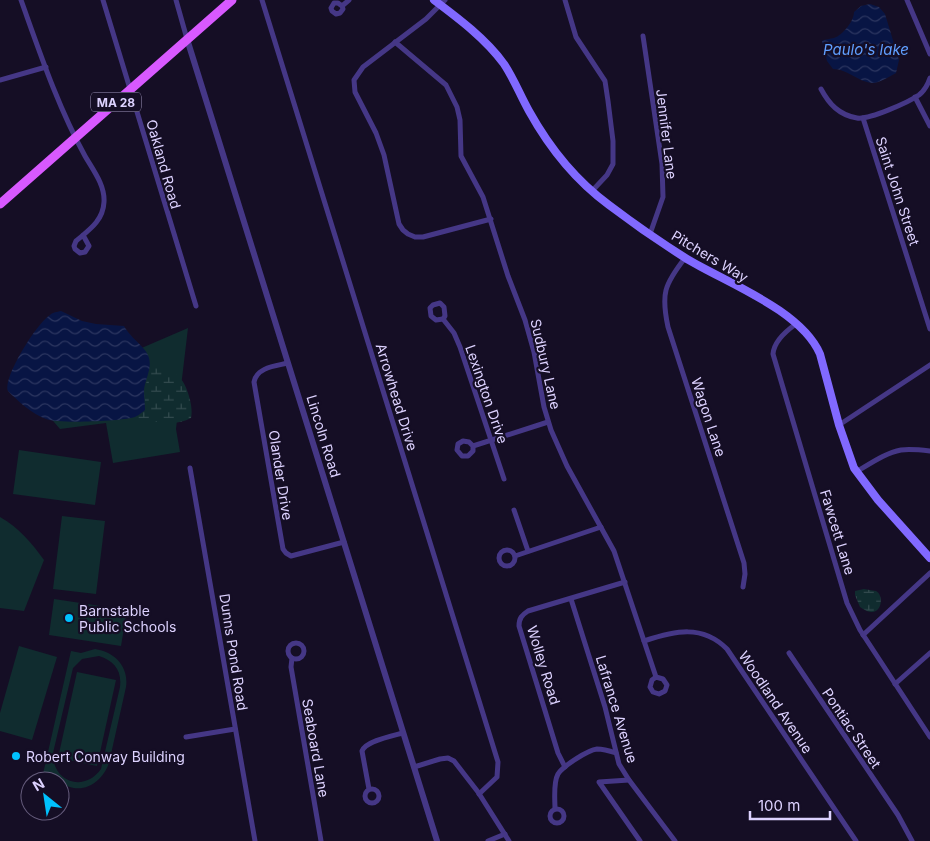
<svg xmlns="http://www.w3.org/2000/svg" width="930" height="841" font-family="Inter,sans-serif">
	<defs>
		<pattern id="wetland-marsh" width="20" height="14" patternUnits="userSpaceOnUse" patternTransform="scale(1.25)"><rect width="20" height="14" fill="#102c2f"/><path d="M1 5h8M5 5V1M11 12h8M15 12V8" fill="none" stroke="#324a4e"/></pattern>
		<pattern id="water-waves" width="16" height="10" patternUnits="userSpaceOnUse" patternTransform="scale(1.25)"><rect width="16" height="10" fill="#081544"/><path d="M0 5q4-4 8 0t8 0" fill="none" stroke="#2c3660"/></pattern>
	</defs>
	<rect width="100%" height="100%" fill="#150e25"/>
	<g fill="#102c2f" fill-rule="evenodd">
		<polygon points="188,328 176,429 180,452 113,463 106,423 60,429 12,373 130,353"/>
		<polygon points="19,450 101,462 95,505 13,494"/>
		<polygon points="62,516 105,521 96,594 53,589"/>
		<path d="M 0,517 C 19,528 31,542 44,560 L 24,611 L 0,608 Z"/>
		<polygon points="54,599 127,610 121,646 49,635"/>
		<polygon points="19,646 57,657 32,740 0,731 0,713"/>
		<path d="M 95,649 C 115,652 129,667 126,687 L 109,763 C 103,780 86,794 67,786 C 62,784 59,779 55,777 C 51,775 46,775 43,774 L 71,651 L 81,653 ZM 99,656 C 114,661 122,670 120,687 L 101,769 C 84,793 52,782 53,753 L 73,668 L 82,659 Z"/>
		<polygon points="77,672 116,680 97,766 58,758"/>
	</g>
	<g fill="url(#wetland-marsh)">
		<path d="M 151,366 C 159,370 172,370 178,376 C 187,383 194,408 191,418 C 174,428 151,420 132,418 L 139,415 L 145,401 L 144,391 Z"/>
		<path d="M 864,589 C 867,590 872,590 876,591 C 884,595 882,613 871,612 C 868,612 863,609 860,607 L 855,595 L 855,591 Z"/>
	</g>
	<g fill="url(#water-waves)">
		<path d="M 870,4 L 879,7 L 885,14 L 899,60 L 896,73 C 890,76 884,80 878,82 C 863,87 850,69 833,69 L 827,61 L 822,41 C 826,39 830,39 834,38 C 843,35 854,21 854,12 L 861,6 Z"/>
		<path d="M 61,311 L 82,321 L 96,324 L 124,326 C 129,335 137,341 144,349 C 156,363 146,375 144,390 C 144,397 145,404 145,410 C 140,414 137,417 131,418 C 117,421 59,424 46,419 C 32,414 19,402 8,391 C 3,377 37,323 50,315 C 53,312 57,312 61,311 Z"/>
	</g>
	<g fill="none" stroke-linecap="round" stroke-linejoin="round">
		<g stroke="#453786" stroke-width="5">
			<path d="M 21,0 C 40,53 58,107 85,156 C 93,170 105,185 104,202 C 103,221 89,230 76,241 L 74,246 L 75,249 L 80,253 L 85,252 L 89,246 L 83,235"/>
			<polyline points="103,0 196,306"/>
			<polyline points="176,0 187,39"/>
			<polyline points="262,0 498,762 497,777 479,794"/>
			<polyline points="445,0 426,19 363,67 354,80 355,92 376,133 384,155 399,224 403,230 408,234 415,237 423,237 491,219"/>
			<polyline points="565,0 576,37 605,81 608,101 613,141 613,164 607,175 592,191"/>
			<polyline points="907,0 930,54"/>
			<polyline points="342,6 338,3 334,3 331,8 332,11 336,14 340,13 343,9 342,6 349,0"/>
			<polyline points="643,36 662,164 663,197 650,234"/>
			<polyline points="395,42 446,85 457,107 460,120 461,156 483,197 508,276 525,320 534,352 544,407 551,430 567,466 614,551 656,677 663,679 667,685 665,691 659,694 653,692 650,687 652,680 656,677"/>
			<polyline points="0,80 46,67"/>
			<path d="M 821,89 C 829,104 839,115 857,118 C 869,120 909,102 919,95 C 924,91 928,84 930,78"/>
			<polyline points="915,97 930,126"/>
			<polyline points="863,118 930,329"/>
			<path d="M 685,258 C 664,285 661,294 668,327 L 744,563 L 745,574 L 743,587"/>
			<polyline points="443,319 436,320 431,316 430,308 433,305 440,303 444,307 445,316 443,319 454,333 460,347 504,479"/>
			<path d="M 796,324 C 786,331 774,341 773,354 L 847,603 L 860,630 L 930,737"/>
			<path d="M 288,363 C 276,366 257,367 254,382 L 283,549 L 286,553 L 291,556 L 344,542"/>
			<polyline points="839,425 930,365"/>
			<polyline points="473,446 469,442 463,441 458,444 457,450 462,456 468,456 473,451 473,446 548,422"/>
			<polyline points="190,468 255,841"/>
			<path d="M 856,472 C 870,464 885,453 901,450 C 910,449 921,450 930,451"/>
			<polyline points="514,510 528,551"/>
			<circle cx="507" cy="558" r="8"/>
			<polyline points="515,556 601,527"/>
			<polyline points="571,599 605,707 619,764 629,780 675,841"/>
			<polyline points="863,635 930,573"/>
			<path d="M 644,641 C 675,631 702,624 727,649 L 856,841"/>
			<circle cx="296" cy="651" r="8"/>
			<polyline points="789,653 898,815 912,841"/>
			<polyline points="292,658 291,667 321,841"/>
			<polyline points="895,684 930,653"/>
			<polyline points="186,737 235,729"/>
			<polyline points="414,767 440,759 448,758 454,761 478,792 509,841"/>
			<path d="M 565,767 L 558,753 L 519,626 C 519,618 522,615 528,611 L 625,582"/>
			<polyline points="629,780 599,782 640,841"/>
			<path d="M 369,789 L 362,751 C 366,741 392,736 403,733"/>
			<circle cx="372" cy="796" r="7"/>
			<circle cx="557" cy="816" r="7"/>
			<path d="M 555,809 C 555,799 553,783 558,774 C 563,766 588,750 597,749 C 603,749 610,751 616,753"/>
			<polyline points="488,841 505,834"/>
		</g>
		<polyline stroke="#453786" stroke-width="6" points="187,39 437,841"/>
		<path stroke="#8169ff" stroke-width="8" d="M 434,0 C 458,18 486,39 504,64 C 514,79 520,95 529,111 C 549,147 575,180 609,205 C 634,224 660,242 687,259 C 727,283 801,310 820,354 L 839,425 L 854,468 L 878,500 L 930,558"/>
		<polyline stroke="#d859ff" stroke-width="9" points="0,204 232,0"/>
	</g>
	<g fill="#00c1fd" stroke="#150e25" stroke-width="2">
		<circle cx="69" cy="618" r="5"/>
		<circle cx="16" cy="756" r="5"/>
	</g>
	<g text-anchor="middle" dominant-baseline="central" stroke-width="4.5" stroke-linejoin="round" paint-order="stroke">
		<rect fill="#150e25" stroke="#a197be" stroke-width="1" x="91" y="92.5" width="50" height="19" rx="4"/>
		<g font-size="12" font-weight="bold" fill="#ddd2ff">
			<text x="116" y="102">MA 28</text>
		</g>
		<g font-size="14" fill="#ddd2ff" stroke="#150e25">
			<text transform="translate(667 134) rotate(83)">Jennifer Lane</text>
			<text transform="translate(164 164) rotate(74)">Oakland Road</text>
			<text transform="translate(898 191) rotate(72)">Saint John Street</text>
			<text transform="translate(710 256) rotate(31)">Pitchers Way</text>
			<text transform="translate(546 364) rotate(77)">Sudbury Lane</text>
			<text transform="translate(487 394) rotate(71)">Lexington Drive</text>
			<text transform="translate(397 397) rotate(73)">Arrowhead Drive</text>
			<text transform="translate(709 417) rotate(72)">Wagon Lane</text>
			<text transform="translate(324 436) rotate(73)">Lincoln Road</text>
			<text transform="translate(281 475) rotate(81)">Olander Drive</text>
			<text transform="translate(838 532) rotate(73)">Fawcett Lane</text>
			<text transform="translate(234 652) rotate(81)">Dunns Pond Road</text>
			<text transform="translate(544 665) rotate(73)">Wolley Road</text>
			<text transform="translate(776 702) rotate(56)">Woodland Avenue</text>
			<text transform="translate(617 709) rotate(73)">Lafrance Avenue</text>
			<text transform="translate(852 728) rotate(56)">Pontiac Street</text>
			<text transform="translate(316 748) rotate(80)">Seaboard Lane</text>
		</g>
		<g font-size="14" fill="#ddd2ff" stroke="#150e25" text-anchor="start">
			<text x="79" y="610">Barnstable<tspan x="79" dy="16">Public Schools</tspan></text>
			<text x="26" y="756">Robert Conway Building</text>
		</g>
		<g font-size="15" font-style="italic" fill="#609fff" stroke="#150e25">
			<text x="866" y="49">Paulo's lake</text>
		</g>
	</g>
	<g transform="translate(45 796) rotate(330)"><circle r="24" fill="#150e25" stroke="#655c7c"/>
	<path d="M0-4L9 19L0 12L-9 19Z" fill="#00c1fd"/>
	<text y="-8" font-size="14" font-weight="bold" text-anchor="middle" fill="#ddd2ff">N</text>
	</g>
	<path d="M750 811v8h80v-8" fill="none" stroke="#ddd2ff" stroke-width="2.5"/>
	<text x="758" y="811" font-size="15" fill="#ddd2ff" stroke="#150e25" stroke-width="4" paint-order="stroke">100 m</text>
</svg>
